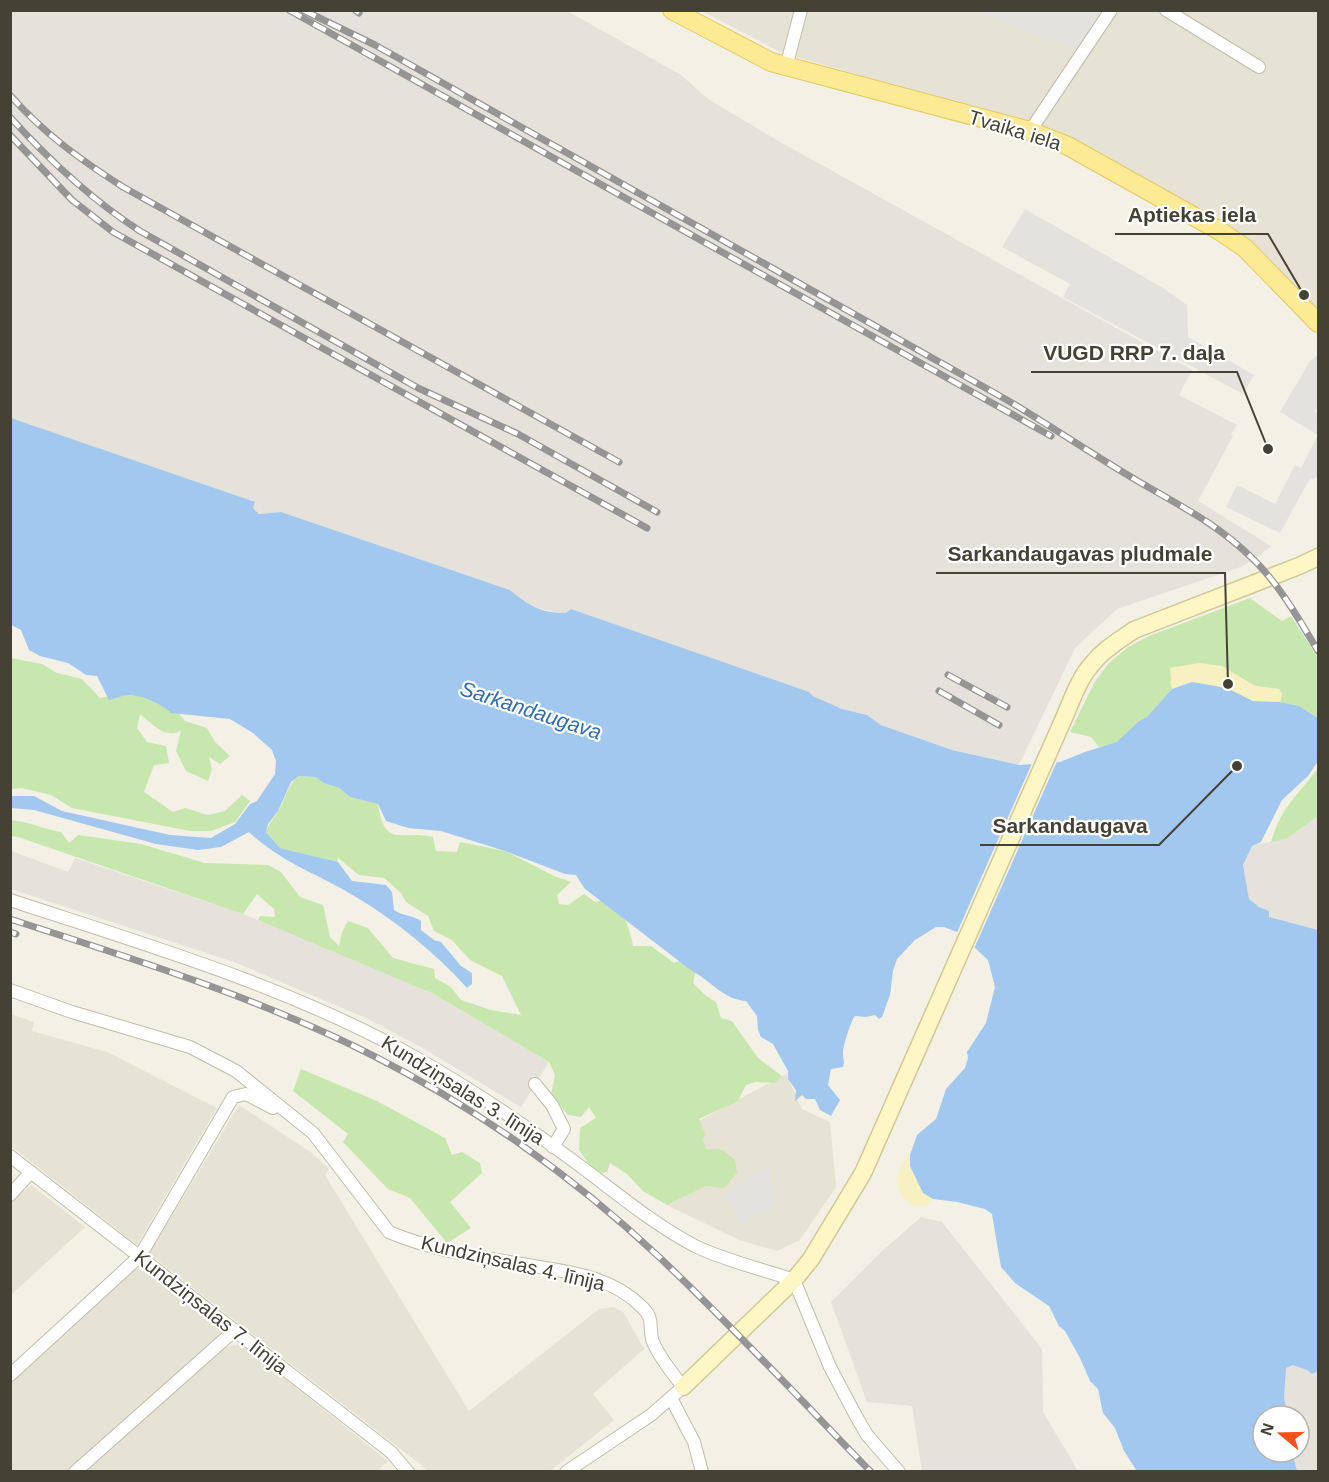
<svg xmlns="http://www.w3.org/2000/svg" width="1329" height="1482" font-family="Arial,sans-serif">
	<rect width="100%" height="100%" fill="#f3f0e6"/>
	<g fill="#e7e3d4">
		<polygon points="702,11 1318,11 1318,309 1183,205 1050,129 782,53"/>
		<polygon points="10,1014 34,1022 32,1031 107,1052 217,1108 137,1245 11,1146"/>
		<polygon points="786,1074 802,1109 830,1122 836,1187 800,1240 777,1251 739,1240 667,1205 719,1179 695,1123"/>
		<polygon points="239,1105 312,1153 329,1169 325,1175 469,1411 599,1309 614,1307 624,1313 644,1349 593,1394 614,1420 550,1471 427,1471 420,1464 149,1254"/>
		<polygon points="31,1185 85,1227 11,1295 11,1202"/>
		<polygon points="135,1268 147,1273 224,1331 71,1471 11,1471 10,1380"/>
		<polygon points="241,1344 388,1461 376,1472 83,1472 222,1348"/>
	</g>
	<g fill="#e5e1db">
		<polygon points="11,11 567,11 681,75 708,99 780,142 1192,370 1179,395 1237,425 1231,434 1233,436 1198,501 1271,546 1254,560 1238,568 1117,609 1075,648 1019,765 952,750 881,725 867,715 842,709 813,696 808,692 571,609 566,613 558,613 530,606 510,590 281,512 259,514 253,508 254,502 11,418"/>
		<polygon points="1318,816 1318,930 1268,917 1269,911 1259,907 1249,899 1243,865 1252,845 1286,839"/>
		<polygon points="11,851 68,872 75,858 243,914 368,964 432,993 549,1062 521,1107 421,1047 366,1018 234,962 11,889"/>
		<polygon points="921,1217 942,1222 1042,1349 1043,1412 1078,1471 922,1471 912,1406 867,1402 831,1302 882,1251"/>
		<polygon points="1318,1339 1318,1471 1280,1471 1279,1452 1299,1452 1299,1416 1278,1416 1276,1361"/>
	</g>
	<g fill="#c8e7ae">
		<polygon points="1250,598 1282,621 1291,616 1318,658 1318,718 1299,706 1280,702 1282,694 1279,689 1255,686 1239,677 1170,681 1172,689 1147,717 1139,721 1118,742 1100,748 1091,737 1070,732 1094,683 1108,664 1128,647 1149,636"/>
		<path d="M 11,658 L 42,664 L 57,673 L 82,679 L 100,698 L 134,691 L 168,701 L 185,721 L 207,728 L 215,742 L 230,756 L 220,764 L 209,757 L 212,769 L 208,781 L 186,771 L 176,751 L 181,731 C 164,739 153,724 140,714 L 137,728 L 147,742 L 166,746 L 169,763 L 154,765 L 144,792 L 173,812 L 185,808 L 208,815 L 225,811 L 242,795 L 250,801 L 235,822 L 211,831 L 190,831 L 72,808 L 51,795 L 22,788 L 11,789 Z"/>
		<path d="M 1318,768 L 1318,816 L 1286,839 L 1271,842 C 1282,805 1297,797 1318,768 Z"/>
		<path d="M 299,776 L 315,777 L 324,783 L 339,788 L 350,797 L 378,804 C 385,850 401,829 433,837 L 436,851 L 457,852 L 460,842 L 505,851 L 554,876 L 571,882 L 557,895 L 559,904 L 568,905 L 584,894 L 595,902 L 612,898 C 623,913 630,928 633,946 L 651,946 L 674,963 L 684,959 L 697,966 L 693,983 L 705,995 L 716,1002 L 721,1018 L 732,1021 L 758,1058 L 782,1076 L 775,1083 L 756,1082 L 746,1085 L 738,1101 L 699,1119 L 705,1133 L 703,1141 L 707,1150 C 720,1146 726,1152 735,1160 L 737,1173 L 724,1188 L 706,1186 L 667,1205 L 643,1191 L 627,1174 L 610,1163 L 607,1172 L 596,1174 L 579,1150 L 580,1128 L 596,1118 L 589,1107 L 581,1117 L 568,1115 L 551,1095 L 555,1075 L 549,1062 L 432,993 L 258,920 L 260,916 L 275,917 L 274,909 L 257,894 L 243,914 L 18,837 L 11,836 L 10,820 C 28,821 43,829 61,832 L 69,843 L 78,835 L 141,844 L 205,863 L 268,865 L 281,872 L 300,897 L 323,905 L 330,937 L 339,946 L 342,932 L 348,921 L 368,928 L 393,958 L 434,969 L 435,978 L 451,987 L 461,1000 L 491,1010 L 521,1015 L 502,976 L 470,960 L 452,940 L 434,931 L 428,916 L 406,902 L 401,893 L 384,878 L 359,875 L 337,857 L 338,862 L 280,848 L 266,832 C 269,823 274,818 279,810 C 286,798 287,785 299,776 Z"/>
		<polygon points="301,1069 377,1101 445,1138 452,1155 462,1152 480,1163 482,1173 450,1202 471,1228 447,1243 410,1198 388,1189 343,1142 348,1134 293,1091"/>
	</g>
	<g fill="#f7f1c1">
		<polygon points="1199,663 1222,666 1255,686 1279,689 1282,694 1280,702 1253,701 1245,697 1192,682 1172,689 1170,668"/>
		<path d="M 910,1155 C 910,1172 919,1190 933,1199 C 919,1220 876,1188 910,1155 Z"/>
	</g>
	<g fill="#e4e2de">
		<polygon points="977,11 1110,11 1084,53"/>
		<polygon points="1025,209 1163,288 1187,305 1188,337 1254,375 1243,394 1063,297 1070,284 1002,247"/>
		<polygon points="1318,355 1318,406 1315,412 1318,414 1318,435 1280,412 1310,361"/>
		<polygon points="1318,435 1318,473 1315,479 1310,478 1280,533 1226,507 1237,485 1275,504 1295,465 1301,468"/>
		<polygon points="768,1166 773,1209 740,1222 726,1194"/>
	</g>
	<path fill="#a2c8f0" d="M 11,418 L 255,502 L 253,508 L 259,514 L 281,512 L 510,590 C 529,606 541,613 566,613 L 571,609 L 809,692 L 813,696 L 842,709 L 867,715 L 881,725 L 952,750 L 1019,765 L 1060,762 L 1085,752 L 1117,742 L 1139,721 L 1147,717 L 1172,689 L 1192,682 L 1227,688 L 1253,701 L 1280,702 L 1299,706 L 1318,718 L 1318,761 L 1308,776 L 1282,800 L 1261,842 L 1252,846 L 1243,865 L 1249,899 L 1259,907 L 1269,911 L 1269,917 L 1318,930 L 1318,1371 L 1312,1374 L 1307,1370 L 1293,1365 L 1286,1368 L 1284,1398 L 1288,1416 L 1263,1416 L 1263,1452 L 1292,1452 L 1297,1471 L 1137,1471 L 1124,1451 L 1115,1428 L 1103,1413 L 1098,1389 L 1090,1381 L 1080,1358 L 1065,1331 L 1059,1326 L 1049,1306 L 1015,1283 L 1001,1267 L 992,1214 L 985,1209 L 957,1202 L 933,1199 L 923,1193 L 910,1166 L 910,1155 L 917,1135 L 936,1119 L 946,1089 L 965,1068 L 968,1058 L 967,1052 L 986,1023 L 995,987 L 988,960 L 959,933 L 944,927 L 936,927 L 915,940 L 897,959 L 893,971 L 890,995 L 882,1017 L 879,1019 L 875,1015 L 866,1017 L 855,1016 C 851,1020 843,1046 843,1053 C 843,1059 845,1062 843,1067 L 831,1069 L 828,1085 L 840,1100 L 831,1116 L 820,1110 L 815,1099 L 806,1099 L 802,1095 L 795,1101 L 796,1090 L 788,1079 L 788,1071 L 773,1044 L 761,1037 L 758,1030 L 757,1016 L 746,1001 C 722,999 713,982 692,971 L 585,889 L 576,875 L 565,874 L 505,851 L 441,831 L 408,828 L 386,821 L 378,804 L 350,797 L 339,788 L 324,783 L 315,777 L 299,776 L 291,782 L 278,811 L 268,824 L 266,832 L 280,848 L 338,862 L 352,881 L 386,885 L 392,892 L 394,910 C 403,916 412,915 421,921 L 421,930 L 434,940 L 441,942 L 461,966 L 472,973 L 472,984 L 467,988 C 436,953 396,921 356,897 C 317,873 285,865 249,832 L 221,847 L 198,850 L 156,844 L 34,810 L 11,808 L 10,796 L 34,796 L 62,811 L 170,835 L 211,838 L 235,824 L 250,804 L 257,801 L 275,774 L 276,761 L 272,750 L 253,733 L 230,719 L 171,713 C 162,704 142,695 129,695 C 122,695 115,699 109,700 L 97,676 L 86,675 L 68,663 L 40,656 L 29,650 L 21,630 L 11,625 Z"/>
	<polygon fill="#f3f0e6" points="1058,759 974,949 956,935 981,878 1033,761"/>
	<g fill="none" stroke-linecap="round" stroke-linejoin="round">
		<defs>
			<g id="street">
				<polyline points="1166,10 1259,67"/>
				<polyline points="786,67 801,10"/>
				<polyline points="1030,131 1111,10"/>
				<path d="M 10,900 C 147,945 287,986 413,1056 C 472,1089 529,1128 583,1168 C 619,1195 655,1225 695,1246 C 726,1261 762,1269 794,1280 L 830,1367 L 856,1416 L 867,1435 L 899,1472"/>
				<path d="M 10,990 L 72,1012 L 190,1047 L 236,1071 L 313,1133 L 389,1232 C 431,1250 477,1257 522,1264 C 565,1272 610,1274 643,1308 C 655,1320 648,1328 653,1342 C 659,1357 673,1374 683,1387 L 651,1415 L 566,1472"/>
				<polyline points="535,1084 552,1105 564,1129 553,1147"/>
				<polyline points="10,1156 391,1452 408,1472"/>
				<polyline points="10,1195 31,1172"/>
				<polyline points="10,1375 140,1256 233,1097 246,1094 273,1108"/>
				<polyline points="671,1398 694,1442 702,1472"/>
				<polyline points="75,1472 235,1330"/>
			</g>
			<path id="secondary" d="M 683,1387 L 794,1280 L 811,1259 L 863,1173 L 1060,727 C 1070,706 1077,680 1093,663 C 1104,649 1120,640 1134,630 L 1299,566 L 1318,557"/>
			<polyline id="primary" points="672,10 771,62 1030,131 1068,146 1220,231 1245,248 1318,323"/>
		</defs>
		<use href="#street" stroke="#c1bcab" stroke-width="14"/>
		<use href="#secondary" stroke="#d3c896" stroke-width="19"/>
		<use href="#primary" stroke="#e3c964" stroke-width="20"/>
		<use href="#street" stroke="#fff" stroke-width="12"/>
		<use href="#secondary" stroke="#fef6c4" stroke-width="16"/>
		<use href="#primary" stroke="#fdea94" stroke-width="18"/>
		<defs>
			<g id="rail">
				<polyline points="289,10 1051,436"/>
				<path d="M 303,10 L 375,45 L 1007,400 C 1049,425 1089,452 1131,477 C 1176,504 1214,521 1252,558 C 1279,584 1299,619 1318,651"/>
				<polyline points="355,10 359,13"/>
				<path d="M 10,95 C 43,133 81,160 123,187 L 619,462"/>
				<path d="M 10,117 C 49,160 92,200 140,231 L 418,388 L 518,434 L 657,512"/>
				<polyline points="10,135 72,200 113,232 647,528"/>
				<polyline points="948,675 1007,707"/>
				<polyline points="939,691 999,725"/>
				<path d="M 10,919 C 133,959 257,997 372,1055 C 475,1107 574,1177 658,1256 C 731,1325 800,1399 871,1472"/>
				<polyline points="10,932 16,934"/>
			</g>
		</defs>
		<use href="#rail" stroke="#959595" stroke-width="7"/>
		<use href="#rail" stroke="#fff" stroke-width="4.5" stroke-dasharray="14" stroke-linecap="butt"/>
	</g>
	<g text-anchor="middle" dominant-baseline="central" stroke-width="4.5" stroke-linejoin="round" paint-order="stroke">
		<g font-size="20" fill="#454135" stroke="#fff">
			<text transform="translate(1015 130) rotate(17)">Tvaika iela</text>
			<text transform="translate(463 1090) rotate(32)">Kundziņsalas 3. līnija</text>
			<text transform="translate(513 1263) rotate(13)">Kundziņsalas 4. līnija</text>
			<text transform="translate(211 1312) rotate(38)">Kundziņsalas 7. līnija</text>
		</g>
		<g font-size="21" font-style="italic" fill="#2f6cb0" stroke="#fff">
			<text transform="translate(531 710) rotate(18)">Sarkandaugava</text>
		</g>
	</g>
	<path fill="none" stroke="#454135" stroke-width="2" d="M1304 295L1268 234H1115M1268 449L1237 372H1031M1228 684L1225 573H936M1237 766L1159 845H980"/>
	<g fill="#454135" stroke="#fff" stroke-width="2">
		<circle cx="1304" cy="295" r="6"/>
		<circle cx="1268" cy="449" r="6"/>
		<circle cx="1228" cy="684" r="6"/>
		<circle cx="1237" cy="766" r="6"/>
	</g>
	<g font-size="21" text-anchor="middle" font-weight="bold" fill="#454135" stroke="#fff" stroke-width="4.5" stroke-linejoin="round" paint-order="stroke">
		<text x="1192" y="222">Aptiekas iela</text>
		<text x="1134" y="360">VUGD RRP 7. daļa</text>
		<text x="1080" y="561">Sarkandaugavas pludmale</text>
		<text x="1070" y="833">Sarkandaugava</text>
	</g>
	<rect width="1329" height="1482" fill="none" stroke="#454135" stroke-width="24"/>
	<g transform="translate(1281 1434) rotate(289)"><circle r="28" fill="#ffffff" stroke="#b5b3ae" stroke-width="1.5"/>
	<path d="M0-4.5L10 22L0 15L-10 22Z" fill="#f85017"/>
	<text y="-9" font-size="16" font-weight="bold" text-anchor="middle" fill="#454135">N</text>
	</g>
</svg>
